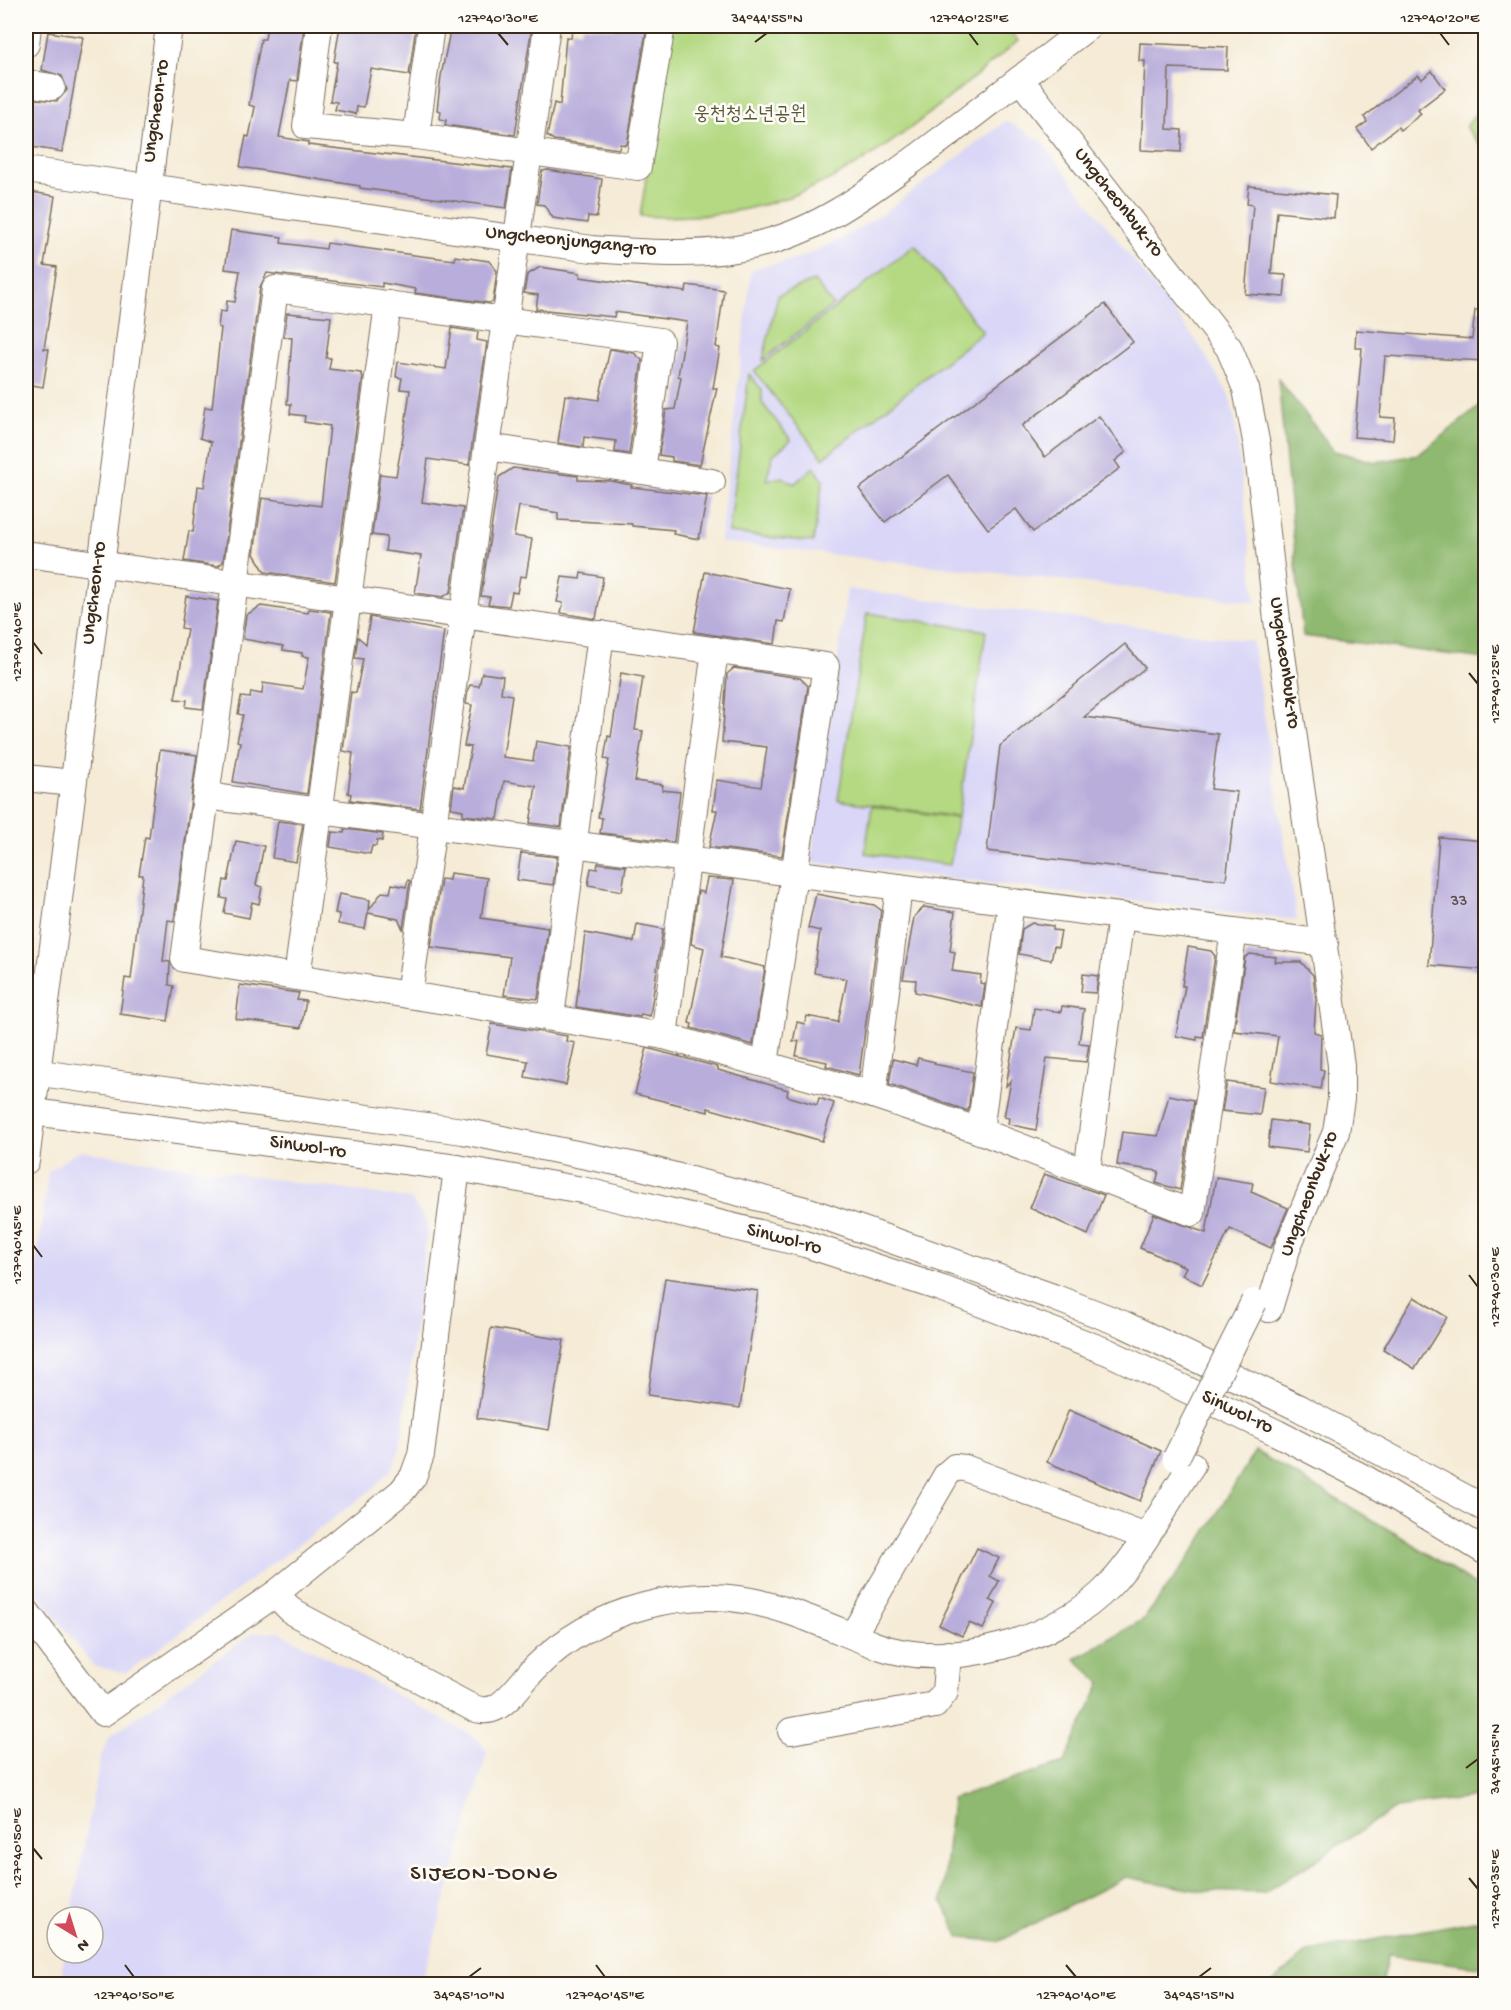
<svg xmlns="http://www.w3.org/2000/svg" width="1511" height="2010" font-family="'Gochi Hand','Poor Story',sans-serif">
	<rect width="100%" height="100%" fill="#fdfcf7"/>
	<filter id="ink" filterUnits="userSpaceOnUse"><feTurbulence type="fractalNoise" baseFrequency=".0167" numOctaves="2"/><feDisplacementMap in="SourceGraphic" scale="12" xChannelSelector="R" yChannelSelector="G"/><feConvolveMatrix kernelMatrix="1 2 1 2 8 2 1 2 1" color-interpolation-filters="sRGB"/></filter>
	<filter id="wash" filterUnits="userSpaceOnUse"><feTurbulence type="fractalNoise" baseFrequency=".008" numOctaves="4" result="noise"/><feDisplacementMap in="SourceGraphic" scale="24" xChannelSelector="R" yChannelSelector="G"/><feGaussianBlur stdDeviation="1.35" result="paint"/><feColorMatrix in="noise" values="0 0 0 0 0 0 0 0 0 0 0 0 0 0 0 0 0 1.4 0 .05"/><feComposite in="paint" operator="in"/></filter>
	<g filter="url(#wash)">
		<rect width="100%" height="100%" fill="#f5ebd6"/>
		<g fill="#d9d6f7">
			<polygon points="1006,121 1039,139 1197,342 1229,395 1235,421 1256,602 720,542 751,271 760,267 798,259 841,239 882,214"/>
			<polygon points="847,589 1252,641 1297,920 811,862"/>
			<polygon points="78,1151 411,1199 428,1224 400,1449 392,1469 374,1488 126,1673 93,1666 26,1578 26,1343 48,1172"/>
			<polygon points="278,1631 477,1738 487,1752 428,1962 419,1984 66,1984 62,1969 65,1953 93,1953 93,1917 71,1917 100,1759 109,1737 253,1633"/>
		</g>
		<g fill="#b4d982" stroke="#788250" stroke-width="1.5">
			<path d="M 671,26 L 1005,26 L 1018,41 C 894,142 812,226 640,216 Z"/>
			<polygon points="1485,101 1485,152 1466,127"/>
			<polygon points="915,245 983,332 823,458 754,371"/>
			<polygon points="814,281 833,305 763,360 778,295"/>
			<polygon points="749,374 762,390 762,403 791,440 773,455 766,480 783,477 794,484 814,467 823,480 813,542 729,533"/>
			<polygon points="867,613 986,631 958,817 838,800"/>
			<polygon points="872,806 957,818 950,865 865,853"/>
		</g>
		<g fill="#8fb970" stroke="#657247" stroke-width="1.5">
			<polygon points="1278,379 1334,451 1376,462 1418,455 1485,402 1485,659 1303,636"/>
			<polygon points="1255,1451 1403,1538 1485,1592 1485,1796 1396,1808 1265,1893 1200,1891 1126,1877 1000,1941 960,1938 942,1901 952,1799 1064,1763 1101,1683 1075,1659 1144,1619 1195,1550"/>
			<polygon points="1485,1919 1485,1968 1388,1955 1381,1984 1271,1984 1308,1952"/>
		</g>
		<g id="blocks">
			<g fill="#b9aedb">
				<polygon points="267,26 304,26 297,81 290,80 279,137 308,142 308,145 512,169 506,208 360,188 360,186 240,167 246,136 249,137 255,107 249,105 261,39 265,39"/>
				<polygon points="340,26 416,26 409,75 371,69 364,107 357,106 356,114 335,110 337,102 330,101 337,62 334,62"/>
				<polygon points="451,26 532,26 515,135 445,125 446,120 440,119 441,111 437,110 441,76"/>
				<polygon points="582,26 614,29 614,26 647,26 627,145 620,144 619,149 554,140 547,136 554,103 560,105 566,37 571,38 572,29 581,31"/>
				<polygon points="48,32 83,37 62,152 26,146 26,98 57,101 67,90 62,76 42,70"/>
				<polygon points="1140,43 1228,47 1227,70 1169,68 1167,129 1182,130 1181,152 1141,150 1145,61 1139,61"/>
				<polygon points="1432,71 1445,89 1418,110 1421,114 1400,130 1398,127 1371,148 1357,129 1367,122 1364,117 1418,75 1422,79"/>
				<polygon points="548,170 602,179 597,217 588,216 587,223 553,218 544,205 537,204 542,171"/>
				<polygon points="1249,186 1336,195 1334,218 1277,212 1271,274 1286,275 1284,297 1245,294 1253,205 1247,204"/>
				<polygon points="32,192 55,196 44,265 57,267 44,349 49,349 43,387 26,384 26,242 30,214 26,213 26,196 32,196"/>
				<polygon points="231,230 282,237 281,243 326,249 327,243 421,256 455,260 455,256 489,261 497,271 493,302 489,303 415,293 416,289 382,283 382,287 267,273 260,287 223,562 218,566 184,561 189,531 193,532 198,486 204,487 211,442 200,438 205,407 212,408 221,328 218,327 220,311 226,312 227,301 235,302 240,271 225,269"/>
				<polygon points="540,267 580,273 580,277 686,292 687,285 724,290 716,347 720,348 713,388 717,388 700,465 672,461 672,457 659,455 666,410 675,409 681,377 678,376 687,322 615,312 614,317 536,309 538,295 524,293 527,275"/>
				<polygon points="1105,304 1133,342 1022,426 1045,457 1099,416 1126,452 1115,461 1120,468 1033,532 1016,509 988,529 948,475 885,522 859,489"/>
				<polygon points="1475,310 1485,310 1485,361 1385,356 1380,417 1395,418 1393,440 1354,437 1362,348 1355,348 1356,330 1472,339"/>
				<polygon points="287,313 331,317 326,358 331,358 329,369 361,373 363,377 335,582 265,572 254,554 262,498 321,506 330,426 304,422 305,416 290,414 291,404 287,404 292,338 284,337"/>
				<polygon points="452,328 478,332 477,340 487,342 469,465 428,459 422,502 463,508 451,592 443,597 415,593 421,556 385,551 387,537 372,535 380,474 396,476 405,426 410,390 400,389 402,378 396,377 398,362 446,369"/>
				<polygon points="610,349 634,353 642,360 629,454 615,452 616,441 584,437 583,447 558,443 565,395 599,400"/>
				<polygon points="513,468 578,476 578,480 610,481 632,485 631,487 707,496 699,539 673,534 674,530 632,526 632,524 558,520 558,513 519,506 514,536 532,539 526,577 520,576 517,593 512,592 509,606 488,604 490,597 481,596 499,477"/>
				<polygon points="705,572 790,589 784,622 778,621 775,644 694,632"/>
				<polygon points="581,573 603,577 596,619 561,613 563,603 557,602 562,577 580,579"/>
				<polygon points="186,596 218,601 203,709 186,707 187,700 175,699 187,629 181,628"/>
				<polygon points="261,606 308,613 309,609 331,612 307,794 233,782 240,742 237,741 243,715 238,714 241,697 250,698 251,692 262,694 263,683 303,689 309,657 302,656 302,653 283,650 283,646 243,639 246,615"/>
				<polygon points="370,617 444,631 420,809 350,800 351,794 348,793 353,753 343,751 351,692 356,693 363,659 355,658 358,637 366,644"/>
				<polygon points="1125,644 1145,668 1084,717 1218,734 1211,789 1237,792 1226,880 987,851 1000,746"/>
				<polygon points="734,668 800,678 808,686 782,856 709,847 717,810 713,810 717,780 761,787 767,747 722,742 727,674"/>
				<polygon points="482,673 503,676 501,693 512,695 503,757 533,761 536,741 571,747 561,827 530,823 536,786 504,781 498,819 463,815 463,810 451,808 454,786 464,788 471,747 464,746 472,705 466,704 468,689 470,685 479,686"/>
				<polygon points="621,673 643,677 635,730 643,731 635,781 663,785 662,790 680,792 674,842 600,833 602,818 598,817 609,760 604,759 608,736 611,737"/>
				<polygon points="160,750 197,755 174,921 168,920 163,961 170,962 169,985 174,986 168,1021 120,1014 125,978 131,979 143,875 139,875 145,837 149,838"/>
				<polygon points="278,821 303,824 296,862 272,858"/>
				<polygon points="345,829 383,834 382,841 377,840 376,846 372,846 370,854 330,847 332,832 344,833"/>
				<polygon points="1439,837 1485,841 1481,930 1485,930 1485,970 1429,965"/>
				<polygon points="236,841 264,846 256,885 262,887 259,904 252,902 249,918 224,913 227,899 221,898 224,880 228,881"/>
				<polygon points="521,853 557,857 553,885 517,880"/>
				<polygon points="598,863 626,866 622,891 588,885 591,868 597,869"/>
				<polygon points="450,873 487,878 481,918 548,928 538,999 504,995 510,957 431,947 441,879 449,880"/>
				<polygon points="707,878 734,880 721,957 765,967 753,1045 691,1028 692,1024 689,1023 704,948 691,944 698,891 704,893"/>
				<polygon points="408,880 410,881 403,929 398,919 368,913 365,929 338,924 339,914 335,913 339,894 370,900 369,910 382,892 390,893 392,884 406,887"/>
				<polygon points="816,894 874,905 881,910 859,1075 826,1066 827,1062 796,1056 799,1041 793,1042 797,1022 805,1024 807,1016 838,1022 847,979 814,973 820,931 808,928"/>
				<polygon points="924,907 955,912 950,951 955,952 952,971 981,975 980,983 985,984 982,1007 915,992 916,980 903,979 914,917"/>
				<polygon points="1032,923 1053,926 1053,930 1061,931 1058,947 1054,946 1051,960 1019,954 1022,929"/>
				<polygon points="637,924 663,929 650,1016 641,1014 640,1017 576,1007 585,933 634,942"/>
				<polygon points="1188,947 1211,951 1215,956 1203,1037 1197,1036 1197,1040 1176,1036 1185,986 1182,986"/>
				<polygon points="1250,954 1276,957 1275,962 1301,962 1313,975 1316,1000 1314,1032 1321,1034 1320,1069 1324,1070 1321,1089 1271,1081 1278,1036 1234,1031 1245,957"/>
				<polygon points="1083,974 1098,976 1096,993 1081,992"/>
				<polygon points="240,985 299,993 297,1000 306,1001 301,1028 236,1019"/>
				<polygon points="1062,1006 1084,1009 1079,1043 1089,1044 1086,1062 1047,1058 1036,1130 1008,1124 1009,1118 1004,1117 1011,1081 1006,1086 1016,1028 1031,1030 1034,1008 1061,1012"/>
				<polygon points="492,1024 567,1036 566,1041 575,1043 566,1085 525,1077 528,1061 486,1054"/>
				<polygon points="647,1048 718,1067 718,1070 788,1090 787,1096 817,1105 819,1098 834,1103 822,1141 708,1108 708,1112 635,1094"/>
				<polygon points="918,1058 935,1062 934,1064 973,1072 968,1111 889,1084 893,1059 916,1065"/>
				<polygon points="1227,1082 1264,1087 1260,1115 1222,1111"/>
				<polygon points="1169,1095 1194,1100 1180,1190 1156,1183 1159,1171 1117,1165 1122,1132 1158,1136"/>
				<polygon points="1271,1120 1310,1125 1307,1152 1268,1147"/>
				<polygon points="1044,1174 1104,1195 1088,1235 1030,1208"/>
				<polygon points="1216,1177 1253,1183 1251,1192 1288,1208 1271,1248 1230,1229 1202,1285 1182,1275 1186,1267 1140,1248 1154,1214 1206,1233"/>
				<polygon points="665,1278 758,1291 740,1408 648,1395"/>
				<polygon points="1414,1297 1447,1317 1415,1369 1383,1349"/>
				<polygon points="491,1328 564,1340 549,1430 477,1418"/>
				<polygon points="1069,1410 1161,1451 1140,1501 1047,1462"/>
				<polygon points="977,1548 999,1558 990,1576 999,1581 990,1600 996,1603 983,1629 969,1623 962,1636 939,1625"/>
			</g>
		</g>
	</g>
	<g filter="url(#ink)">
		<use href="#blocks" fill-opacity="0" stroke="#7c6e5e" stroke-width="1.5"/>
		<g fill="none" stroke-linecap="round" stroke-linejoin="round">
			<defs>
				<g id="minor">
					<polyline points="319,26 306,126 416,136 638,167 662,26"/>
					<polyline points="26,44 28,26"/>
					<polyline points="1020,79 1229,348 1246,389 1257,446 1277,620 1341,1065 1341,1099 1336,1132 1288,1246 1269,1309"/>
					<polyline points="26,83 52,87"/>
					<polyline points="416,136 431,26"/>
					<path d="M 26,170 L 592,249 C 648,253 709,258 764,243 C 821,229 872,190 919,156 C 976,114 1032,69 1089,26"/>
					<polyline points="488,447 642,471 660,341 275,289 184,959 664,1036 873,1095 980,1131 1192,1213 1234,931"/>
					<polyline points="642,471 712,482"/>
					<polyline points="26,554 826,666 765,1063"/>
					<polyline points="26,778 72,783"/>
					<polyline points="206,796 1325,943"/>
					<polyline points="297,977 388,304"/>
					<polyline points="409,995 547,26"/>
					<polyline points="551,1017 601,634"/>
					<polyline points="664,1036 715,650"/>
					<polyline points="26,1071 463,1131 641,1167 809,1211 1053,1297 1123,1324 1299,1408 1486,1509"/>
					<polyline points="873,1095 899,887"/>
					<polyline points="26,1111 457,1168 582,1190 805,1244 943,1289 1108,1352 1277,1433 1366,1479 1486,1552"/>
					<polyline points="980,1131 1011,902"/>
					<polyline points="26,1161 169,26"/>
					<polyline points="1087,1171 1121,916"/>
					<path d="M 275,1594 L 294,1613 L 471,1707 C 480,1711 488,1712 497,1707 C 512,1698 523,1680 535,1668 C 565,1638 603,1617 644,1606 C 738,1581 790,1612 875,1645 C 949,1673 1057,1641 1110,1585 C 1142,1551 1165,1504 1192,1465"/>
					<polyline points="26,1611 103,1713 275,1594 402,1491 413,1477 421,1455 457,1168"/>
					<polyline points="853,1635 947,1474 955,1467 965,1468 1146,1537"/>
					<polyline points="791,1731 935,1705 945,1692 948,1654"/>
				</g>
			</defs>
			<use href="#minor" stroke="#7c6e5e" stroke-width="28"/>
			<use href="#minor" stroke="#fff" stroke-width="26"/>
			<defs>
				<polyline id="minor-bridge" points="1176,1458 1254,1302"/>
			</defs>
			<use href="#minor-bridge" stroke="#7c6e5e" stroke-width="28" stroke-linecap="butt"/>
			<use href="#minor-bridge" stroke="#fff" stroke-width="26"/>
		</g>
	</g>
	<path fill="none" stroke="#3b2a1e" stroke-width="2" d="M 498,33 L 508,45M 969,33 L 978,45M 1440,33 L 1449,45M 755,42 L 767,33M 33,642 L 42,654M 1469,673 L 1478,684M 33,1245 L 42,1257M 1469,1275 L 1478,1287M 1466,1768 L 1478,1759M 33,1848 L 42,1859M 1469,1878 L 1478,1889M 125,1965 L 134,1977M 596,1965 L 605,1977M 1066,1965 L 1076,1977M 469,1977 L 481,1968M 1199,1977 L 1211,1968"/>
	<g text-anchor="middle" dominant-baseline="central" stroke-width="5" stroke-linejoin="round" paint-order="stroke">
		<g font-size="16" fill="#5a4b4d">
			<text x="1459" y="902">33</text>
		</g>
		<g font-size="20" fill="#3b2a1e" stroke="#fdfcf7">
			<text transform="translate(157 111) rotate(-82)">Ungcheon-ro</text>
			<text transform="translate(1118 203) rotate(52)">Ungcheonbuk-ro</text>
			<text transform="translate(571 242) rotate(6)">Ungcheonjungang-ro</text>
			<text transform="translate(95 593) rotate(-83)">Ungcheon-ro</text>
			<text transform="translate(1284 663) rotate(82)">Ungcheonbuk-ro</text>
			<text transform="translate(308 1148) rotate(8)">Sinwol-ro</text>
			<text transform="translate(1310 1194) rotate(-69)">Ungcheonbuk-ro</text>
			<text transform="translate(784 1240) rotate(15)">Sinwol-ro</text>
			<text transform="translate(1237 1413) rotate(26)">Sinwol-ro</text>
		</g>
		<g font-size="20" fill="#595637" stroke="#fdfcf7">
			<text x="750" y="115">웅천청소년공원</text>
		</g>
		<g font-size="22" letter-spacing="1.5" fill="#3b2a1e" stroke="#fdfcf7">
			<text x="484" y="1875">SIJEON-DONG</text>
		</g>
	</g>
	<rect width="1511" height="2010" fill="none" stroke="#fdfcf7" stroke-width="66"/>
	<g transform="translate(75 1935) rotate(142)"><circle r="28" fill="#fdfcf7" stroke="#afa8a0" stroke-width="1.5"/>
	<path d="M0-4.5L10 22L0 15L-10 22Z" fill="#d1495b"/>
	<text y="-9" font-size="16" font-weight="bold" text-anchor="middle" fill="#3b2a1e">N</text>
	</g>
	<rect x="33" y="33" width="1445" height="1944" fill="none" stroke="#3b2a1e" stroke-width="2"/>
	<g font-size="15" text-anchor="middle" fill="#3b2a1e">
		<text x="498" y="22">127°40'30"E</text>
		<text x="767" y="22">34°44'55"N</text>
		<text x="969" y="22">127°40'25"E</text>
		<text x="1440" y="22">127°40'20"E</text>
		<text transform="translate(16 642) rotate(-90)" y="5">127°40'40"E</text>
		<text transform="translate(1494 684) rotate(-90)" y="5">127°40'25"E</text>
		<text transform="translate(16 1245) rotate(-90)" y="5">127°40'45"E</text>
		<text transform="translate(1494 1287) rotate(-90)" y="5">127°40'30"E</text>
		<text transform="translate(1494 1759) rotate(-90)" y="5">34°45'15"N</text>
		<text transform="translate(16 1848) rotate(-90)" y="5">127°40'50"E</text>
		<text transform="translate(1494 1889) rotate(-90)" y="5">127°40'35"E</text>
		<text x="134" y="1999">127°40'50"E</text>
		<text x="469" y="1999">34°45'10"N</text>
		<text x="605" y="1999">127°40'45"E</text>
		<text x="1076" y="1999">127°40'40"E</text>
		<text x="1199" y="1999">34°45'15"N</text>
	</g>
</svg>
